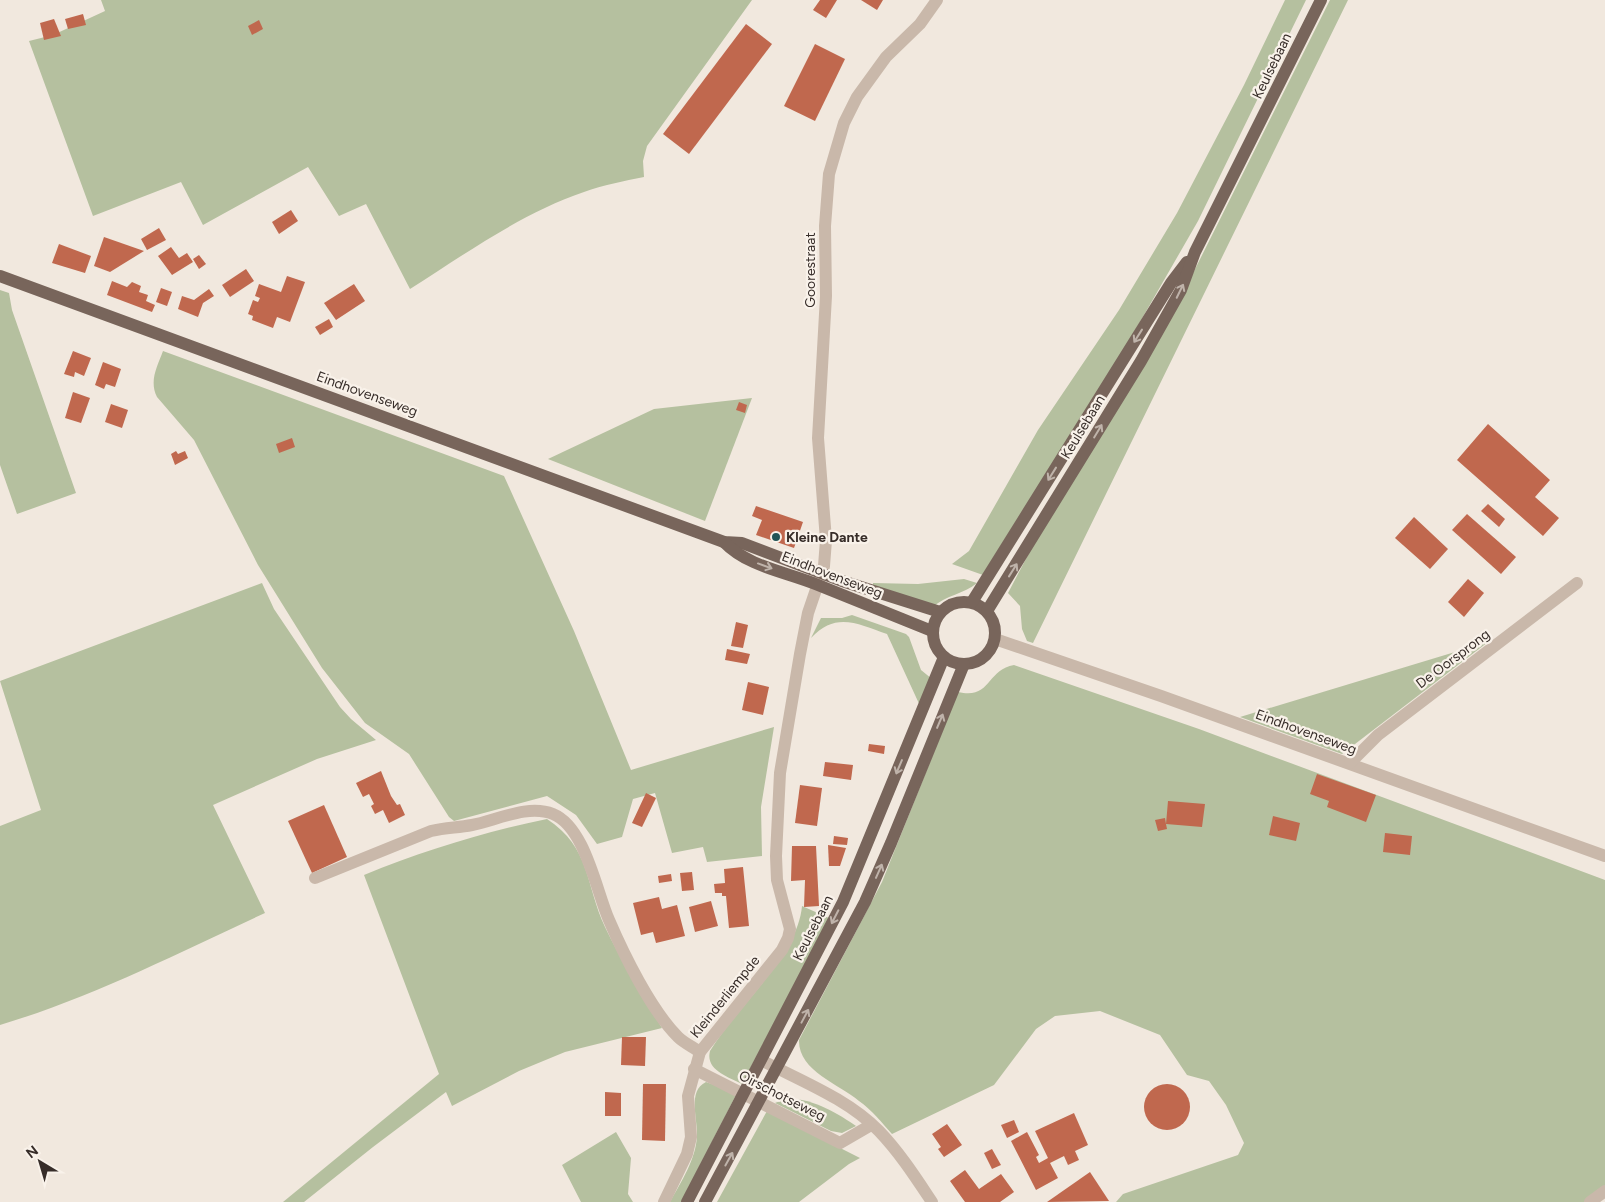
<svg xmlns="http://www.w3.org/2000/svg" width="1605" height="1202" font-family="Figtree,sans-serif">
	<rect width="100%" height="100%" fill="#f1e8de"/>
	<g fill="#b5c09f">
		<path d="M 101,0 L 752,0 L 647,146 L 643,161 L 644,177 C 624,181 603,185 584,192 C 522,213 465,254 410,289 L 366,204 L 339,216 L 308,167 L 203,225 L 181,182 L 93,216 L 29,41 L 53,35 L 105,11 Z"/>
		<polygon points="1285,0 1306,0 1198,221 1106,381 983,575 952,564 969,551 1038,430 1119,310 1177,213 1244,85"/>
		<polygon points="1330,0 1348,0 1033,643 1027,641 1022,629 1020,606 1008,593 1046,521 1179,301"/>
		<polygon points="0,290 9,293 12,310 76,493 17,514 0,465"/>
		<path d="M 163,351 L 504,476 L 574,631 L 631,770 L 774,727 L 761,807 L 762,856 L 707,862 L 703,847 L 672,853 L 655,793 L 633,799 L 622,837 L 597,844 L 576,815 L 547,796 L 454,821 L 449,817 L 409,754 L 365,723 L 322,668 L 258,565 L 194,440 L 157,397 C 149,381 157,367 163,351 Z"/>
		<polygon points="752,398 705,521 548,459 654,409"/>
		<path d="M 964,579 L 977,583 C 964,594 946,595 933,607 L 873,585 L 873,583 L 918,584 Z"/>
		<path d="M 262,583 L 274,609 L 340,707 L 351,719 L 376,740 L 317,759 L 213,805 L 265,913 C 178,953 93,997 0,1025 L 0,826 L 41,810 L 0,681 Z"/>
		<path d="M 852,615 L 906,634 L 909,637 L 921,670 L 932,679 L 921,708 L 887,634 C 858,624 836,611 811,638 L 821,618 L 842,618 Z"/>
		<polygon points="1488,642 1342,754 1240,717"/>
		<path d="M 1014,665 L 1199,729 L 1605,880 L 1605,1186 L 1585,1202 L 1116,1202 L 1123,1194 L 1238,1155 L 1244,1143 L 1226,1105 L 1209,1081 L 1187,1075 L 1160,1035 L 1100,1011 L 1055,1016 L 1036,1029 L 994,1085 L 892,1134 C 882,1123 872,1110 859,1101 C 839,1084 798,1071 799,1040 L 882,882 L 958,692 C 991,700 986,670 1014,665 Z"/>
		<path d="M 547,819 C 591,848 585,884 605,927 C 622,962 642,995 662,1028 L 565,1052 L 519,1071 L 452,1106 L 446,1092 L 373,1147 L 304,1202 L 283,1202 L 439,1074 L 364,875 C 423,851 484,832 547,819 Z"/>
		<path d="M 802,906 L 829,918 L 742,1084 C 728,1077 705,1070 710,1051 C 735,1009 798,955 802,906 Z"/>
		<path d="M 706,1082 L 737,1093 L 681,1202 L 670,1202 C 681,1182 696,1159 697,1136 C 698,1119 687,1091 706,1082 Z"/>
		<path d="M 785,1099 C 808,1096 838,1113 856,1126 L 842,1133 L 831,1131 L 775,1103 Z"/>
		<polygon points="767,1111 860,1158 849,1164 799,1202 717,1202"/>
		<polygon points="616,1132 631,1158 628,1194 633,1202 581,1202 562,1165"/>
	</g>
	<g fill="#c0684e">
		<polygon points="820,0 837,0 826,18 813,10"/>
		<polygon points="861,0 883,0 877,10"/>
		<polygon points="83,14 86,25 68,29 65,19"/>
		<polygon points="54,19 61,36 44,40 40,23"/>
		<polygon points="259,20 263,29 252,35 248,26"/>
		<polygon points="746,24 772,44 689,154 663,134"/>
		<polygon points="815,44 845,59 815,121 784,106"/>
		<polygon points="291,210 298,221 279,234 272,222"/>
		<polygon points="159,228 166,240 147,250 141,239"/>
		<polygon points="104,237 144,251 110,272 94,266"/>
		<polygon points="59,244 91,256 85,273 52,263"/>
		<polygon points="171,247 179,258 187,253 193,262 172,275 158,256"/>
		<polygon points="199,255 206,264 199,269 193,259"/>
		<polygon points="246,269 254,281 230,297 222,285"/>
		<polygon points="287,276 305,282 290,322 277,317 273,328 252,320 253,316 248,314 253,300 258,302 260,298 255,296 259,284 281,292"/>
		<polygon points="112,281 127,287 132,282 141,286 139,292 148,295 146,301 155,305 152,312 107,295"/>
		<polygon points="354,284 365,301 336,320 324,303"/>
		<polygon points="161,288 172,292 167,306 156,302"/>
		<polygon points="209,289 214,296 203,303 198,317 178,309 182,296 194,300"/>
		<polygon points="329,319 333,327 320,335 315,327"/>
		<polygon points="73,351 91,358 84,376 75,372 74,377 64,374"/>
		<polygon points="103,362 121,369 115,387 106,384 104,389 95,385"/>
		<polygon points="73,392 90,398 81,423 65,418"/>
		<polygon points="739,402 747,405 745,413 736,410"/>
		<polygon points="111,404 128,410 122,428 105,422"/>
		<polygon points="1488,424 1550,480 1535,497 1559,518 1543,536 1457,460"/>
		<polygon points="292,438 295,447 279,453 276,444"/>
		<polygon points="176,451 178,454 185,451 188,458 175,465 171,454"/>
		<polygon points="1488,504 1505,519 1499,527 1481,511"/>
		<polygon points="756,506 803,522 794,548 756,535 762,520 752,516"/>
		<polygon points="1467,514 1516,557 1501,574 1452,530"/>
		<polygon points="1414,517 1448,549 1430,569 1395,538"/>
		<polygon points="1468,579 1484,593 1464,617 1448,602"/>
		<polygon points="736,622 748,625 743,648 731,646"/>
		<polygon points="727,649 750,654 747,664 725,660"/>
		<polygon points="748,682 769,687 763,715 742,710"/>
		<polygon points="869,744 885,746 884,754 868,751"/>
		<polygon points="825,762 853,765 851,780 823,776"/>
		<polygon points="381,771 391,796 397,805 400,804 405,815 389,823 383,810 375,814 371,806 374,804 369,794 363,797 356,783"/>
		<polygon points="1317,774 1376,795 1366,822 1327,807 1329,801 1310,794"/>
		<polygon points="800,785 822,788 817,826 795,823"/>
		<polygon points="646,793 656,798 642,827 632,823"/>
		<polygon points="1168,801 1205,804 1202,827 1166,824 1167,829 1158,831 1155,820 1165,818 1166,824"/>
		<polygon points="324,805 347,857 312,873 288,821"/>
		<polygon points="1273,816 1300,823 1296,841 1269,835"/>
		<polygon points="1385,833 1412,836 1410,855 1383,852"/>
		<polygon points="834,836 848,838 847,845 833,844"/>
		<polygon points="828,845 846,848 840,866 829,866"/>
		<polygon points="792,846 816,846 819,906 804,907 805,880 791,881"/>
		<polygon points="743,867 749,926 729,928 726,896 722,896 722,893 715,893 714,884 725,883 724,869"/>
		<polygon points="692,872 694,890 682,891 680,873"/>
		<polygon points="671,874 672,881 659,883 658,876"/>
		<polygon points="659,897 662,909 677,905 685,936 656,943 653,932 641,935 633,903"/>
		<polygon points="711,901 718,926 695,932 689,907"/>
		<polygon points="622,1037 646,1037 645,1066 621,1065"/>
		<polygon points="643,1084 666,1084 665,1141 642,1140"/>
		<circle cx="1167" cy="1107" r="23"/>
		<polygon points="605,1092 621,1093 621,1116 605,1116"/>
		<polygon points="1074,1113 1088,1145 1075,1151 1079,1160 1068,1165 1064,1156 1050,1163 1058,1178 1036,1190 1011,1141 1027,1132 1039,1155 1036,1157 1039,1163 1048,1158 1035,1131"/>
		<polygon points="1014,1120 1019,1132 1007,1138 1001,1125"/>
		<polygon points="947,1124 962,1145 944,1157 938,1149 941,1147 932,1134"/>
		<polygon points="992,1149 1001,1165 992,1169 984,1153"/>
		<polygon points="965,1170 979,1189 1001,1174 1014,1192 1000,1202 965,1202 950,1181"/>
		<polygon points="1090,1172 1109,1201 1047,1202"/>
	</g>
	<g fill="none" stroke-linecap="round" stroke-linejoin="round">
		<g stroke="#c9b8aa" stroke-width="12">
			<polyline points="995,639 1161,696 1605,856"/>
			<polyline points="1350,763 1378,735 1577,583"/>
			<path d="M 315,878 L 431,831 C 446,827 457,828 472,825 C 497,820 528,804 553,814 C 585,827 596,890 609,920 C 624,955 651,1010 678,1037 C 684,1043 693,1047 700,1052"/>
			<path d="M 761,1060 C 801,1081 848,1099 879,1131 C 900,1153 916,1178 932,1202"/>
			<polyline points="694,1069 840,1143 871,1125"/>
			<polyline points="664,1202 687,1154 691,1137 688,1096 700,1052 782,950 788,938 790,929 777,880 776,856 780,773 800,654 808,613 824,566 826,540 818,438 826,296 825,226 829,174 844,123 857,97 886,57 920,24 937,0"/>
			<polyline points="1590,1202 1605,1191"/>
		</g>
		<g stroke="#78655b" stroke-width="12">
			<polyline points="0,276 724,542 742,543 842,581 940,612"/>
			<path d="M 724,542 C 748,567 787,572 818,585 C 856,600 894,616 932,631"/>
			<circle cx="964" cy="633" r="31"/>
			<polyline points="972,602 1171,283 1187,262"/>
			<polyline points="987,611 1141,361 1181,290 1195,252 1321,0"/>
			<polyline points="687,1202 843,902 944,657"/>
			<polyline points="705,1202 865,902 891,843 964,664"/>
		</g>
	</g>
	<defs><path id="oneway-shaft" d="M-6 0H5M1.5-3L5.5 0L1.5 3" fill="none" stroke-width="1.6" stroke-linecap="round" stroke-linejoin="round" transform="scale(1.25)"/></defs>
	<g stroke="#bfb3aa">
		<use href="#oneway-shaft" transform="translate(1180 291) rotate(-64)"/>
		<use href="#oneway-shaft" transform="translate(1138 336) rotate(122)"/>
		<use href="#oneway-shaft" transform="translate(1098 431) rotate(-59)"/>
		<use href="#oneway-shaft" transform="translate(1052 474) rotate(122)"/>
		<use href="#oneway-shaft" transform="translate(765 566) rotate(20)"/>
		<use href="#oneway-shaft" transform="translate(1013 570) rotate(-58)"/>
		<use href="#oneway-shaft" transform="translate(940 721) rotate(-67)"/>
		<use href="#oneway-shaft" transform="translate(899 767) rotate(113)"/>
		<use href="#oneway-shaft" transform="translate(879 871) rotate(-66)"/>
		<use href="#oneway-shaft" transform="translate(835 917) rotate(117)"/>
		<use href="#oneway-shaft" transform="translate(805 1016) rotate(-62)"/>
		<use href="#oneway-shaft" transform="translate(729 1159) rotate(-61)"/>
	</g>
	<circle fill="#215456" stroke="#f9f2ea" stroke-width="2" cx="776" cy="537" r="5"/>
	<g text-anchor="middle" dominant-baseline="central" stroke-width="4.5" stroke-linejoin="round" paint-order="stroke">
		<g font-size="14" fill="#372d29" stroke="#f9f2ea">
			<text transform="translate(1272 66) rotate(-64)">Keulsebaan</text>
			<text transform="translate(810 270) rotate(-90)">Goorestraat</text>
			<text transform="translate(367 394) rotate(20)">Eindhovenseweg</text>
			<text transform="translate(1083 427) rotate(-59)">Keulsebaan</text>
			<text transform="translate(832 575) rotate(21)">Eindhovenseweg</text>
			<text transform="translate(1453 659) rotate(-37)">De Oorsprong</text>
			<text transform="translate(1306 732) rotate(20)">Eindhovenseweg</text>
			<text transform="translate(813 928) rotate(-63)">Keulsebaan</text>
			<text transform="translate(725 997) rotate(-51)">Kleinderliempde</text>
			<text transform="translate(782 1096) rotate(27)">Oirschotseweg</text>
		</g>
		<g font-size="14" font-weight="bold" fill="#372d29" stroke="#f9f2ea" text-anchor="start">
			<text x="786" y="537">Kleine Dante</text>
		</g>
	</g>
	<g transform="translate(40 1162) rotate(322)" stroke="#f9f2ea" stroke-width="4" paint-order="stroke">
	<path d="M0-4L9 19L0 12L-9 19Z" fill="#372d29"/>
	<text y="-8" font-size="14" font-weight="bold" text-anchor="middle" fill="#372d29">N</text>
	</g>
</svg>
